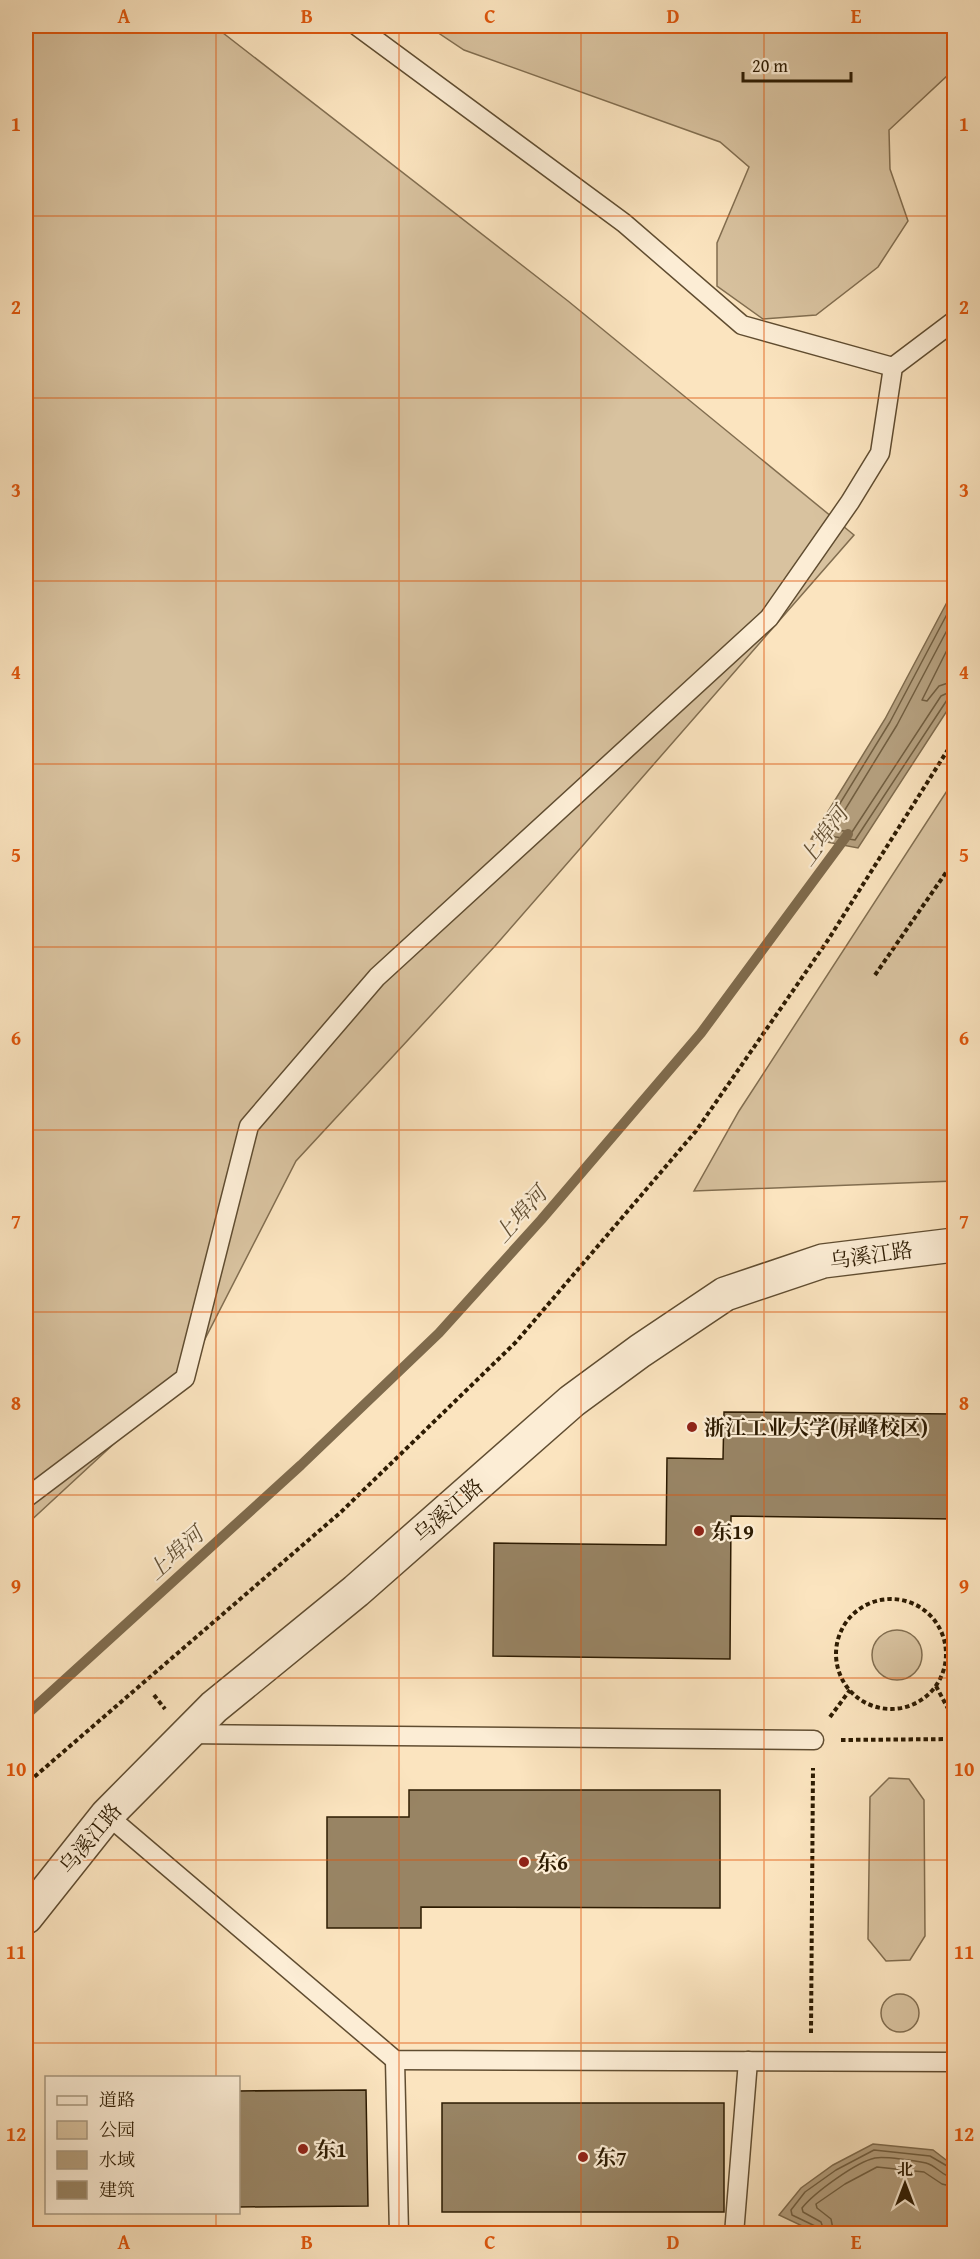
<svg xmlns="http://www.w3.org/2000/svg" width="980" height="2259" font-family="'Gentium Book Plus','Noto Serif SC',serif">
	<rect width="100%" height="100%" fill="#fbe4bf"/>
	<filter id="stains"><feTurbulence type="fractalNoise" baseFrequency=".00333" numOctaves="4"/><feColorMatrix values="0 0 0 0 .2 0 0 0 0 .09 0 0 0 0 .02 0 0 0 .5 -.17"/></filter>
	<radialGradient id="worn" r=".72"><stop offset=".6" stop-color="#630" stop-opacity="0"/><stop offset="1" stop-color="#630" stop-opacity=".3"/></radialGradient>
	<g fill="#d8c29f" stroke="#826e50" stroke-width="1.5">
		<polygon points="26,26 214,26 568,301 854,535 495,946 296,1161 185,1378 26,1525"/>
		<polygon points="428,26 954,26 954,73 947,76 889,130 890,169 908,221 878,267 816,315 763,319 717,286 717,243 749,167 720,142 464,50"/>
		<polygon points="954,780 954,1181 694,1191 739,1111"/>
		<circle cx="897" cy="1655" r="25"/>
		<polygon points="889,1778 909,1779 924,1800 925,1936 910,1960 886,1961 868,1939 870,1797"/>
		<circle cx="900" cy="2013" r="19"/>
	</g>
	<g fill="#b5a07f" stroke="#7f6b4d" stroke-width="1.5">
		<polygon points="954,589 954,700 858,848 811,839 885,719"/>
		<polygon points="873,2144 933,2150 954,2166 954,2233 817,2233 779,2215 801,2188 833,2165"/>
	</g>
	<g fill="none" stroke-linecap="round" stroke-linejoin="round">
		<g stroke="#715e40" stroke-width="1.5">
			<polyline points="954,601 890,722 823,831 823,835 855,840 947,700 954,697"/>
			<polyline points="954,617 897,725 835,826 836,830 852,832 941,696 954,690"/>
			<polyline points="954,636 922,700 927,701 939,686 954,681"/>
			<polyline points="818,2234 815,2226 792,2215 791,2210 805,2192 836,2170 874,2150 930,2156 954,2170"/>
			<path d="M 825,2234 L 821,2222 L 803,2212 L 802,2208 C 814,2193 856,2162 875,2158 C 884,2156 917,2161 926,2163 C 937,2166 943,2177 954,2178"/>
			<polyline points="834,2234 831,2219 817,2208 816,2204 845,2184 877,2167 924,2172 942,2184 954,2187"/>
		</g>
		<polyline stroke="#7f6b4d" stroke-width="10" points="26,1715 301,1465 439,1333 541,1220 701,1033 848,834"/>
	</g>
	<g fill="#988464" stroke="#2d1b02" stroke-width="1.5">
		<polygon points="724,1412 954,1414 954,1519 731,1516 730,1659 493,1656 494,1543 666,1545 667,1458 723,1459"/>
		<polygon points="409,1790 720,1790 720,1908 421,1907 421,1928 327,1928 327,1817 409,1817"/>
		<polygon points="366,2090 368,2206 238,2207 238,2091"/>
		<rect x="442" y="2103" width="282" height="109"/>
	</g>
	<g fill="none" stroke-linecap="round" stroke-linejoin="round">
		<defs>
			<g id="lane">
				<polyline points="357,26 624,223 742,325 893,367"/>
				<polyline points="26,1498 185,1378 249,1126 377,977 769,618 850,502 880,453 893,367 954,321"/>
				<polyline points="186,1734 814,1740"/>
				<polyline points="107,1815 395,2060 954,2062"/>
				<polyline points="395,2060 399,2234"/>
				<polyline points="734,2234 748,2061"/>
			</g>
			<polyline id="street" points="26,1917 107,1815 214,1707 356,1591 572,1401 640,1351 725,1294 823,1261 954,1245"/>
		</defs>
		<use href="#lane" stroke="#604d31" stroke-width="21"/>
		<use href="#street" stroke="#604d31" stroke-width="36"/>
		<g stroke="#2d1b02" stroke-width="4" stroke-dasharray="4.5 3" stroke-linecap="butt">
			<polyline points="875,975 954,861"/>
			<circle cx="891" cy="1654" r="55"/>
			<polyline points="936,1686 954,1720"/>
			<polyline points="154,1695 165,1709"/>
			<polyline points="830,1717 850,1690"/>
			<polyline points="841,1740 954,1739"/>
			<polyline points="26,1789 33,1778 341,1512 516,1342 696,1131 828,940 954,740"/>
			<polyline points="811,2033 813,1768"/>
		</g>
		<use href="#lane" stroke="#fcedd5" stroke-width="18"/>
		<use href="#street" stroke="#fcedd5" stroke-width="33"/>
	</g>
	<path fill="none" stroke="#df560c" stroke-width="1.5" stroke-opacity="0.55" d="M 216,26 L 216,2078M 399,26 L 399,2234M 581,26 L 581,2234M 764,26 L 764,2234M 26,216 L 954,216M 26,398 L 954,398M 26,581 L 954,581M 26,764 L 954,764M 26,947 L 954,947M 26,1130 L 954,1130M 26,1312 L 954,1312M 26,1495 L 954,1495M 26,1678 L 954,1678M 26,1860 L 954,1860M 26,2043 L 954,2043M 216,2212 L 216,2234"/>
	<g fill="#8f2418" stroke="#fcedd5" stroke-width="2">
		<circle cx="692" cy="1427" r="6"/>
		<circle cx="699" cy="1531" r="6"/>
		<circle cx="524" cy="1862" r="6"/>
		<circle cx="303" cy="2149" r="6"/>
		<circle cx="583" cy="2157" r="6"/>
	</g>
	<g text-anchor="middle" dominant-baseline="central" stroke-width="4.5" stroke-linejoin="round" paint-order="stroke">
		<g font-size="21" fill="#2d1b02" stroke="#fcedd5">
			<text transform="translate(871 1255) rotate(-8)">乌溪江路</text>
			<text transform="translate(448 1510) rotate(-41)">乌溪江路</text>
			<text transform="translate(90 1838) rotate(-50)">乌溪江路</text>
		</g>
		<g font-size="21" font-weight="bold" fill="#2d1b02" stroke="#fcedd5" text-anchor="start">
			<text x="704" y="1427">浙江工业大学(屏峰校区)</text>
			<text x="711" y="1531">东19</text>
			<text x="536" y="1862">东6</text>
			<text x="315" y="2149">东1</text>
			<text x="595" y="2157">东7</text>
		</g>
		<g font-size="22" font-style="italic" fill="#635034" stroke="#fcedd5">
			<text transform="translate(823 836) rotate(-54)">上埠河</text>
			<text transform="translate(520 1214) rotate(-48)">上埠河</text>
			<text transform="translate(175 1553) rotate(-42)">上埠河</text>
		</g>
	</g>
	<rect width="980" height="2259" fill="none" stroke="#fbe4bf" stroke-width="66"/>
	<rect x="45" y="2076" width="195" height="138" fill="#fcedd5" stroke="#a99981" stroke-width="1.5"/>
	<rect x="57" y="2096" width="30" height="9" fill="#fcedd5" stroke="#a99981" stroke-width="1.5"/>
	<text x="99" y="2106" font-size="18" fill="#2d1b02">道路</text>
	<rect x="57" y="2121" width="30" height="18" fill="#d8c29f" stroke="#a99981" stroke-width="1.5"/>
	<text x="99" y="2136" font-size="18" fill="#2d1b02">公园</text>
	<rect x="57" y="2151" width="30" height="18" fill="#b5a07f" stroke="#a99981" stroke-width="1.5"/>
	<text x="99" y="2166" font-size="18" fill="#2d1b02">水域</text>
	<rect x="57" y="2181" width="30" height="18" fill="#988464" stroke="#a99981" stroke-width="1.5"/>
	<text x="99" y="2196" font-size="18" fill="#2d1b02">建筑</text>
	<g transform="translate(905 2184)" stroke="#fcedd5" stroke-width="4.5" paint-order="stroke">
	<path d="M0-4.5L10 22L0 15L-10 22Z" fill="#2d1b02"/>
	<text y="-9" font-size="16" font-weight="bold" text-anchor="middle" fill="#2d1b02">北</text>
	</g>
	<path d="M743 72v9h108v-9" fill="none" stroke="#2d1b02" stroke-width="3"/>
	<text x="752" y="72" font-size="18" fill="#2d1b02" stroke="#fcedd5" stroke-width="4.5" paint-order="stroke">20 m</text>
	<rect x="33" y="33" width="914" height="2193" fill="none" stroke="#df560c" stroke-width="2"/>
	<g font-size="20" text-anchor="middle" font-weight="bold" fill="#df560c">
		<text x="124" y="23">A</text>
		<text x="307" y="23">B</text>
		<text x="490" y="23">C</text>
		<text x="673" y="23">D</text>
		<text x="856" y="23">E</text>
		<text x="16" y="131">1</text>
		<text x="964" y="131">1</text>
		<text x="16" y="314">2</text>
		<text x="964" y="314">2</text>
		<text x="16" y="497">3</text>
		<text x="964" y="497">3</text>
		<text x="16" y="679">4</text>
		<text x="964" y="679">4</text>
		<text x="16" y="862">5</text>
		<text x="964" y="862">5</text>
		<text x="16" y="1045">6</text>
		<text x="964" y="1045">6</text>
		<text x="16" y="1228">7</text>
		<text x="964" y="1228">7</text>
		<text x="16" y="1410">8</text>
		<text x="964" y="1410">8</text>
		<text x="16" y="1593">9</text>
		<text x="964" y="1593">9</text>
		<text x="16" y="1776">10</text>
		<text x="964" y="1776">10</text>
		<text x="16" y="1959">11</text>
		<text x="964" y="1959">11</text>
		<text x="16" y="2141">12</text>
		<text x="964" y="2141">12</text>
		<text x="124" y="2249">A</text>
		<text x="307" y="2249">B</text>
		<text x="490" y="2249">C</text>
		<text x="673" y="2249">D</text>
		<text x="856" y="2249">E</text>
	</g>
	<rect width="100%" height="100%" filter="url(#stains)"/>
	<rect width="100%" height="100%" fill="url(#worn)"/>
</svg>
